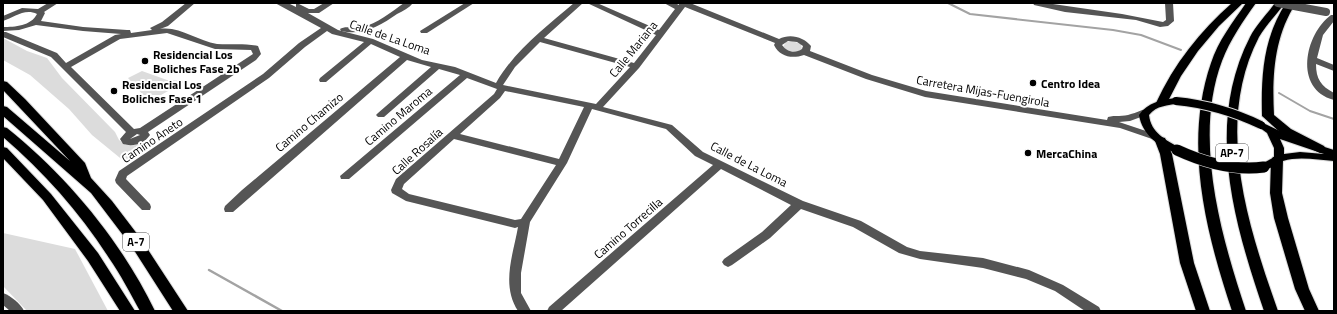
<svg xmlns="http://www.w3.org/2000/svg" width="1337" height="314" font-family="'Titillium Web',sans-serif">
	<rect width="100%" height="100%" fill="#fff"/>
	<g fill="#dcdcdc">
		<polygon points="3,38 27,51 47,58 62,78 115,132 119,140 126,145 141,143 150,149 125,162 92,135 69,109 30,75 3,60"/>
		<path d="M 792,41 L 801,44 L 802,50 C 794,53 790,53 783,47 L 786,42 Z"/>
		<polygon points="142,71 167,80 186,81 161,95 143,95 128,78"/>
		<polygon points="3,233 75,249 108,311 27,311 3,286"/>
	</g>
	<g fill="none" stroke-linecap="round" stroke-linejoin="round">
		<g stroke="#a3a3a3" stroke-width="2">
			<polyline points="948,3 970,14 1113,30 1141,35 1181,50"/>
			<polyline points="1279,93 1310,111 1334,119"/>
		</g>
		<polyline stroke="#a3a3a3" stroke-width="2.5" points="209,270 282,311"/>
		<defs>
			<g id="major">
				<path d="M 1176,98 L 1179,99 L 1181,101 L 1179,103 C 1167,106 1157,105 1149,115 C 1151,133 1166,140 1180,148 L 1182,150 L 1177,153 C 1159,148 1142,134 1139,115 C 1148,102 1161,100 1176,98 Z"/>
				<path d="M 1261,122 L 1290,136 L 1334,150 L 1334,161 C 1318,160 1299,156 1283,161 C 1275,163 1270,172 1260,169 L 1259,167 C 1262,163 1270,160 1274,157 L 1274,148 L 1267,133 L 1256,125 ZM 1280,139 L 1324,154 L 1300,152 L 1284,154 L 1284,148 Z"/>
			</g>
			<g id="highway">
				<path d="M 1232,3 L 1243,3 L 1219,26 L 1198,51 L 1181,76 L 1166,105 L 1158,105 L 1156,103 C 1174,64 1200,31 1232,3 Z"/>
				<path d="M 1246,3 L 1256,3 C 1243,21 1230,40 1222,61 C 1193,138 1221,236 1246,311 L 1232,311 C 1206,233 1183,144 1211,63 C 1218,41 1233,22 1246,3 Z"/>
				<path d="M 1275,3 L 1285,3 C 1277,14 1266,25 1259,37 C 1214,124 1248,226 1278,311 L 1264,311 C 1234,223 1205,125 1250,37 C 1256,25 1267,14 1275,3 Z"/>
				<path d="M 1286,3 L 1296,3 C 1274,37 1272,75 1274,115 L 1291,129 L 1324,146 L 1326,149 L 1324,152 L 1320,153 L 1283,135 L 1262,116 C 1261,76 1263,38 1286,3 Z"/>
				<polygon points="3,81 7,82 25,99 85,163 91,178 112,201 141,239 188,311 173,311 132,247 91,193 3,116 3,106 7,107 70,161 3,90"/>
				<path d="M 3,127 L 7,128 C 68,177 121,241 155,311 L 140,311 C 130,293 121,275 109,258 C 80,213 44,172 3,137 Z"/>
				<polygon points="1161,137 1165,138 1172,154 1194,263 1210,311 1196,311 1180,263 1160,154 1155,141 1157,138"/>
				<polygon points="3,147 7,148 51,194 98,253 135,311 120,311 88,261 43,200 3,158"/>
				<polygon points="1277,156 1281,157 1283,160 1282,193 1288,218 1309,289 1319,311 1305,311 1295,289 1274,218 1270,193 1271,160 1273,157"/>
			</g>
		</defs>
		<use href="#major" stroke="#dbdbdb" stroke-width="2"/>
		<use href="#highway" stroke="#dbdbdb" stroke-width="2"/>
		<g fill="#555" fill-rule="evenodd">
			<path d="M 48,3 L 58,3 L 44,12 L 45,13 L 41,21 L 83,27 L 127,30 L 130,30 L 131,33 L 152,30 L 150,28 L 162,22 L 186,3 L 195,3 L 168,26 L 160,29 C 180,26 197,41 217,44 C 231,45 244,43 258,46 L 261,54 L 256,60 L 148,132 L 150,135 C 144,144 133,147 123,144 L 120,139 L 126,132 L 51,57 L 3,37 L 3,32 L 6,32 L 57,53 L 66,63 L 115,35 L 121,34 L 83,31 L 36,25 L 19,30 L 3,31 L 3,27 C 15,27 31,26 37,14 C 24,8 14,18 3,21 L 3,16 L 22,8 L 38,9 ZM 167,33 L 215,49 L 251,50 L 253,54 L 140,128 L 134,129 L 71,67 L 120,39 ZM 137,134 L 140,135 L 130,139 Z"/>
			<path d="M 275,3 L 288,3 L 296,7 L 296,4 L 299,4 L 309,9 L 314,9 L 324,3 L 334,3 L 319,13 L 308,13 L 338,30 L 373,39 L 422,60 L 455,67 L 496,83 C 514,51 546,27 574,3 L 583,3 L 544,38 L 634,63 L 656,35 L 587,3 L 597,3 L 659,30 L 675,9 L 664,3 L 675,3 L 679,5 L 679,3 L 690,3 L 779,39 C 790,33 804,37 811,46 L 810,51 L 872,75 L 926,91 L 1107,120 L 1108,117 C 1115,115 1123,117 1131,114 C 1137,113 1143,108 1149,110 L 1151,112 L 1149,114 L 1130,121 L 1119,122 L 1158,135 L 1160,137 L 1155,140 L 1120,128 L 925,97 L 866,79 L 804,55 C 792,59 780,57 774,45 L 775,43 L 685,7 L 639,68 L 603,107 L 672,125 L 703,152 L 803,201 L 861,221 L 907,247 L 920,251 L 983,258 L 1029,270 L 1063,285 L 1099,307 L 1101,311 L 1085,311 L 1055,291 L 1026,279 L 983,268 L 920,259 L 899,253 L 853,227 L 801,209 L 770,238 L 732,265 L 728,267 L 724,265 L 722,262 L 724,259 L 762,232 L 791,205 L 721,169 L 561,311 L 547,311 L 549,307 L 713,165 L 695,156 L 666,129 L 592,109 L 567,163 L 530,222 L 521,273 L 521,293 L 531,311 L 518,311 C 501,285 513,255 518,227 L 515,228 L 406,201 L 392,193 L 391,190 L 396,179 L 494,94 L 497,89 L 467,78 L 349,179 L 341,179 L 340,176 L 460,75 L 439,69 L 384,117 L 378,117 L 376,115 L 378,113 L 431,67 L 407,60 L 233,212 L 225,212 L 224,209 L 225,206 L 242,190 L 400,57 L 371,44 L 326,82 L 320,82 L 319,80 L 320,78 L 364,42 L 332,34 L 327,31 L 305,47 L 269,78 L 127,176 L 126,179 L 150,204 L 151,207 L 150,210 L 142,210 L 116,183 L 115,180 L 119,171 L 263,74 L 299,43 L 321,28 ZM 788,41 L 797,42 L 803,46 L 802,49 C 795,54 787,52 782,45 ZM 540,42 L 630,67 L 596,104 L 503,85 L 515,67 ZM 505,91 L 584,107 L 559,159 L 460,134 L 500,98 ZM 454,139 L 556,165 L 521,219 L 515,220 L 409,194 L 402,189 L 404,184 Z"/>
			<path d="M 404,3 L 413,3 C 409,8 403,11 397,14 C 380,26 363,36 341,31 L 340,29 C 345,25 355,29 362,27 C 377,24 391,12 404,3 Z"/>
			<polygon points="465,3 474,3 427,33 421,33 420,31"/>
			<polygon points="1033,3 1046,3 1122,14 1163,22 1166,20 1165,3 1173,3 1174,21 1168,26 1160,27 1136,20 1065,12 1034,5"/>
			<path d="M 1331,15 L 1334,15 L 1334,21 L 1323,35 L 1317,58 L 1334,65 L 1334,71 L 1316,64 C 1316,79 1321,86 1334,93 L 1334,100 C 1293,89 1305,34 1331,15 Z"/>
			<path d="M 3,293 C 11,296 21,304 24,311 L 10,311 L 3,305 Z"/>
		</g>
		<use href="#major" fill="#000" fill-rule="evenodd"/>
		<use href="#highway" fill="#000" fill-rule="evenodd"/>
		<defs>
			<path id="major-bridge-far1" d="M 1176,101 C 1206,104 1234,112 1261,125"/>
			<path id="major-bridge" d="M 1177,150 C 1205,163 1233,171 1264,167"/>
		</defs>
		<use href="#major-bridge-far1" stroke="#dbdbdb" stroke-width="10" stroke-linecap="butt"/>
		<use href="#major-bridge" stroke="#dbdbdb" stroke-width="12" stroke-linecap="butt"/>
		<polyline stroke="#555" stroke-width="8" points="1278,3 1326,12"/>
		<use href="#major-bridge-far1" stroke="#000" stroke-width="8"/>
		<use href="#major-bridge" stroke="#000" stroke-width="11"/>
	</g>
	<g fill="#000" stroke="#fff" stroke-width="1.5">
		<circle cx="145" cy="61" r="4"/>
		<circle cx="1033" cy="83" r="4"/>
		<circle cx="114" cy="91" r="4"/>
		<circle cx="1028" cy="153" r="4"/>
	</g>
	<g text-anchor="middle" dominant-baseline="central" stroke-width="4" stroke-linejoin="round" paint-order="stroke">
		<g fill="#fff" stroke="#4c4c4c" stroke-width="1">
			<rect x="1216" y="144" width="32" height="18" rx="3"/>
			<rect x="123" y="233" width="26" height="18" rx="3"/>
		</g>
		<g font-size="11" font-weight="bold" fill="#000">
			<text x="1232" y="153">AP-7</text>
			<text x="136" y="242">A-7</text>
		</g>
		<g font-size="12" fill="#000" stroke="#fff">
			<text transform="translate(390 37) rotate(19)">Calle de La Loma</text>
			<text transform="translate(633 49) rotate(-51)">Calle Mariana</text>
			<text transform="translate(983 91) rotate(10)">Carretera Mijas-Fuengirola</text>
			<text transform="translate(398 116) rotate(-40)">Camino Maroma</text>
			<text transform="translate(309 122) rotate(-40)">Camino Chamizo</text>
			<text transform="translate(152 140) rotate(-34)">Camino Aneto</text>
			<text transform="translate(417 151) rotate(-42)">Calle Rosalía</text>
			<text transform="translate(749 164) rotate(27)">Calle de La Loma</text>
			<text transform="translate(628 228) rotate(-41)">Camino Torrecilla</text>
		</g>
		<g font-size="12" font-weight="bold" fill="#000" stroke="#fff" text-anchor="start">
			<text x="153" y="54">Residencial Los<tspan x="153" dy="14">Boliches Fase 2b</tspan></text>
			<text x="1041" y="83">Centro Idea</text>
			<text x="122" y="84">Residencial Los<tspan x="122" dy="14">Boliches Fase 1</tspan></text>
			<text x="1036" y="153">MercaChina</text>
		</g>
	</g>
	<rect width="1337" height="314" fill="none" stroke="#000000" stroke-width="8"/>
</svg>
